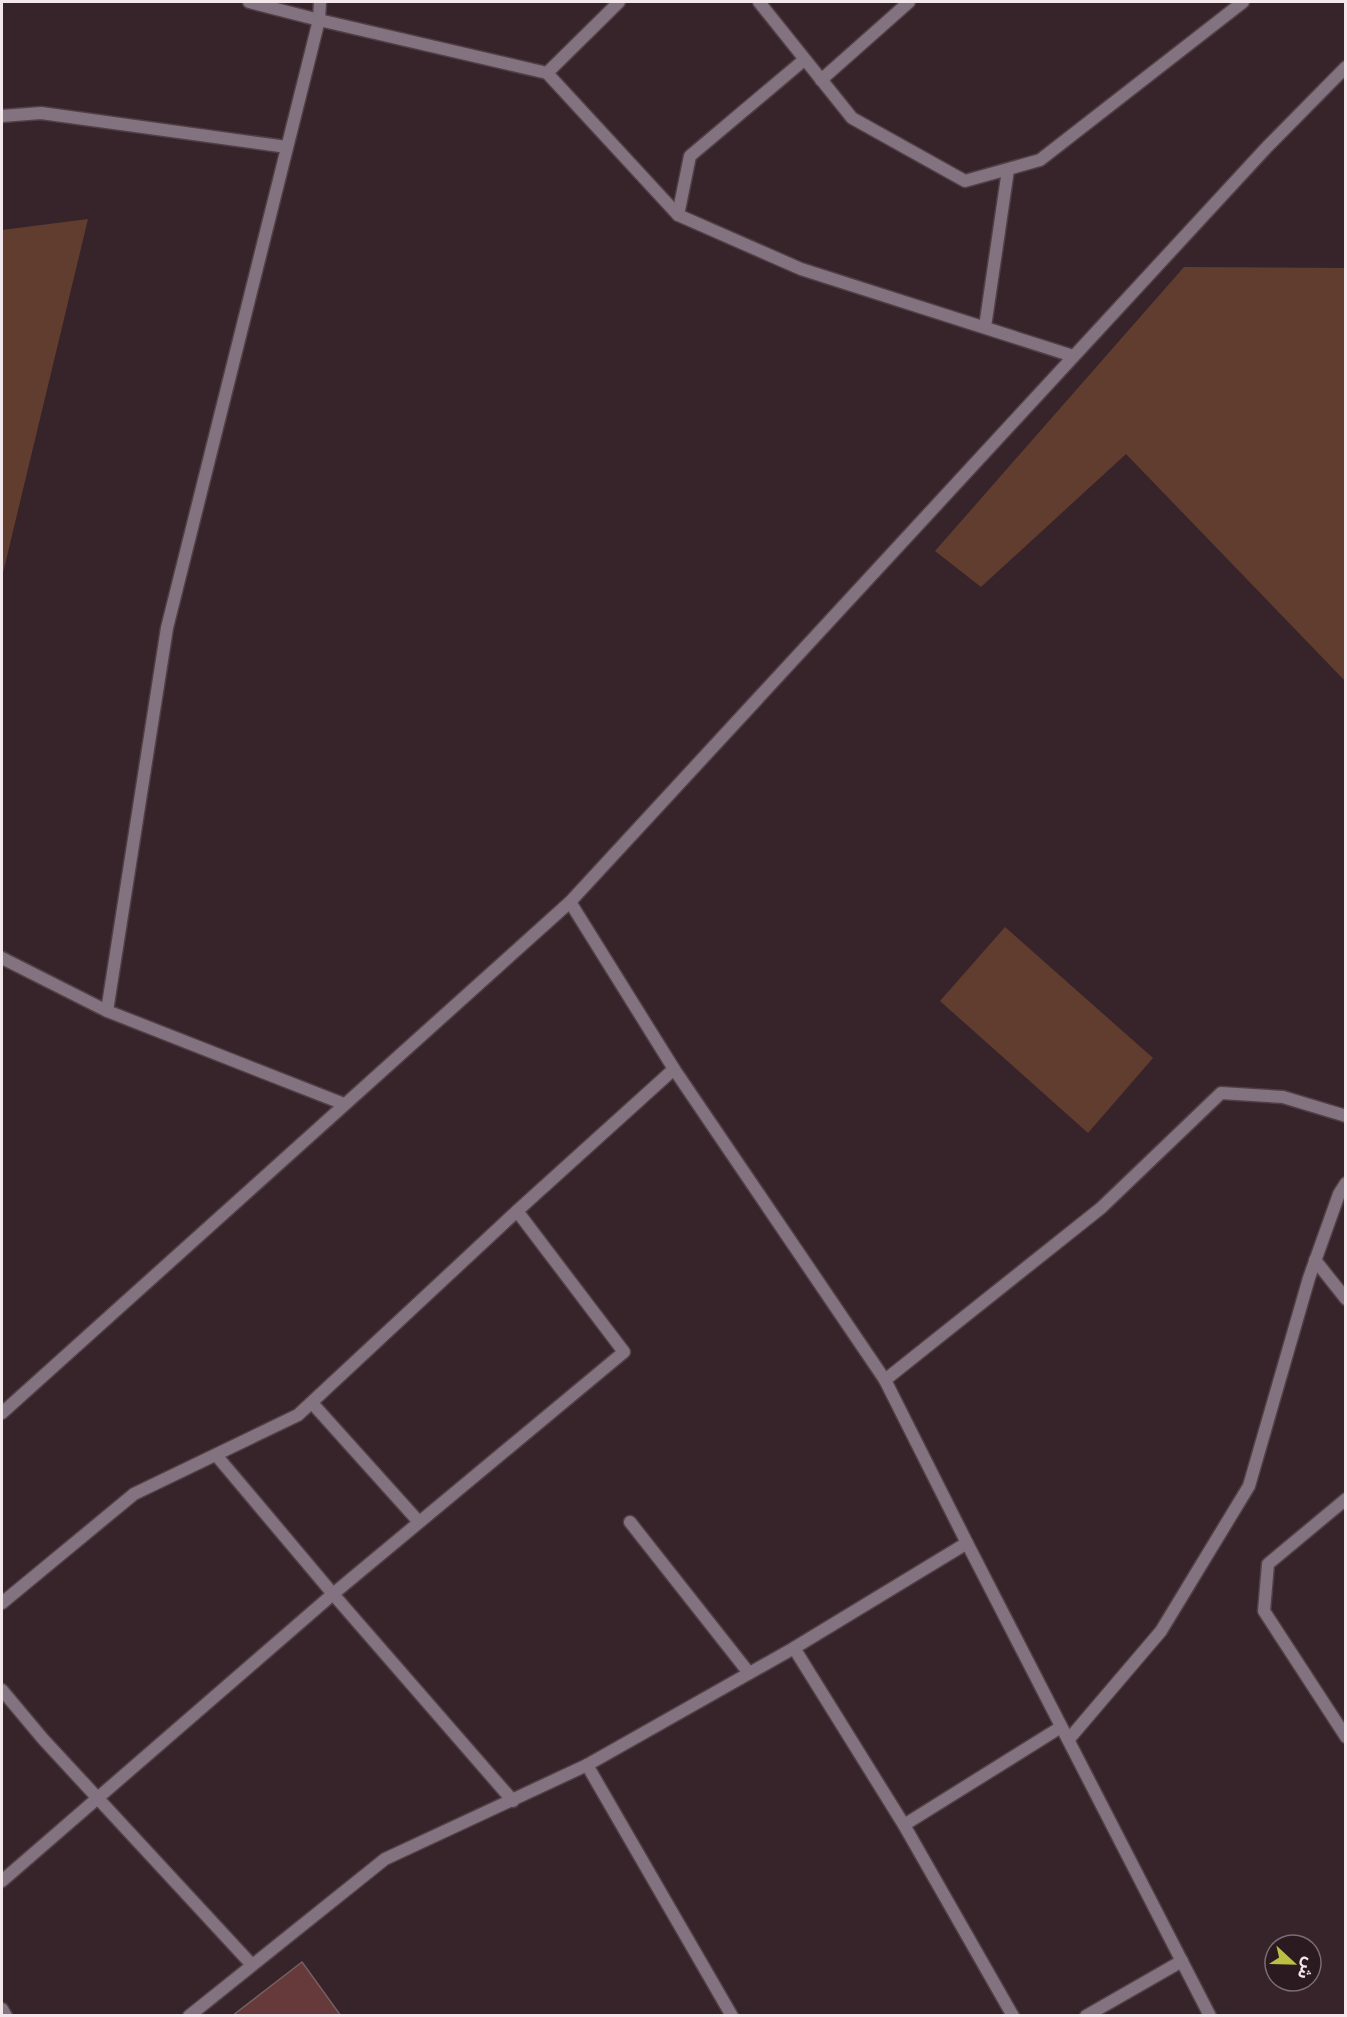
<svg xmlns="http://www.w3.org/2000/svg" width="1347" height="2017" font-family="'IBM Plex Sans','Noto Sans Arabic',sans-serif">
	<rect width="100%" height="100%" fill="#36242a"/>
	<g fill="#603d2f">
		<polygon points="88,219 2,577 2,230"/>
		<polygon points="1184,267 1345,268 1345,681 1126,454 981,587 935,551"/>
		<polygon points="1005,927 1153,1058 1088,1133 940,1001"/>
	</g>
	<polygon fill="#66393a" stroke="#765f5f" stroke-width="1.5" points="302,1962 341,2016 232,2016"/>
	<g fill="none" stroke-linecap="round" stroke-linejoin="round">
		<defs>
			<g id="minor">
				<polyline points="249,2 319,20 547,73 678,215 801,269 1073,356"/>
				<polyline points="759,2 852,118 965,181 1040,160 1243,2"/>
				<polyline points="547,73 619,2"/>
				<polyline points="821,80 909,2"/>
				<polyline points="2,116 41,113 287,147"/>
				<polyline points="678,215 690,156 804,60"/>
				<polyline points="985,327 1008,170"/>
				<polyline points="2,958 107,1011 344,1104"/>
				<polyline points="107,1011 167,628 319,20 320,2"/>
				<polyline points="1315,1260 1346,1299"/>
				<polyline points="885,1380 1101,1208 1221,1093 1283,1097 1346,1116"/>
				<polyline points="312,1403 419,1522"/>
				<polyline points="216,1455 333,1594 513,1801"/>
				<polyline points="1346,1499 1268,1564 1264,1611 1346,1737"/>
				<polyline points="630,1522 749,1673"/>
				<polyline points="2,1603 134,1494 298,1415 517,1211 674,1069"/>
				<polyline points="794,1648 904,1825 1013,2016"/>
				<polyline points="2,1690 43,1739 252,1965"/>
				<polyline points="1069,1739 1161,1631 1249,1486 1309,1278 1339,1194 1346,1183"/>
				<polyline points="587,1765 732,2016"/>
				<polyline points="904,1825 1061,1727"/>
				<polyline points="2,1881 333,1594 624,1352 517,1211"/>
				<polyline points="2,2009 6,2016"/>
				<polyline points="189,2016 385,1859 587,1765 794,1648 967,1543"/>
				<polyline points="1086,2016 1182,1961"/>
			</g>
			<g id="tertiary">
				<polyline points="570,902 674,1069 885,1380 967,1543 1210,2016"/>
				<polyline points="2,1413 570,902 1267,147 1346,67"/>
			</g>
		</defs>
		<use href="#minor" stroke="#513f45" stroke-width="15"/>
		<use href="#tertiary" stroke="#513f45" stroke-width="15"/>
		<use href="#minor" stroke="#83727f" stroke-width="12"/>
		<use href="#tertiary" stroke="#83727f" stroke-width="12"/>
	</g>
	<rect width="1347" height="2017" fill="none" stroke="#f4e7eb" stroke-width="6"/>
	<g transform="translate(1293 1963) rotate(112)"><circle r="28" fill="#2c1a21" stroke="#7c6c72" stroke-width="1.5"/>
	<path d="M0-4.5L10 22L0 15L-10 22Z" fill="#bdbf43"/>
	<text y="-9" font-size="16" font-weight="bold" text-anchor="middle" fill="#f4e7eb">ش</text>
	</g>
</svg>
